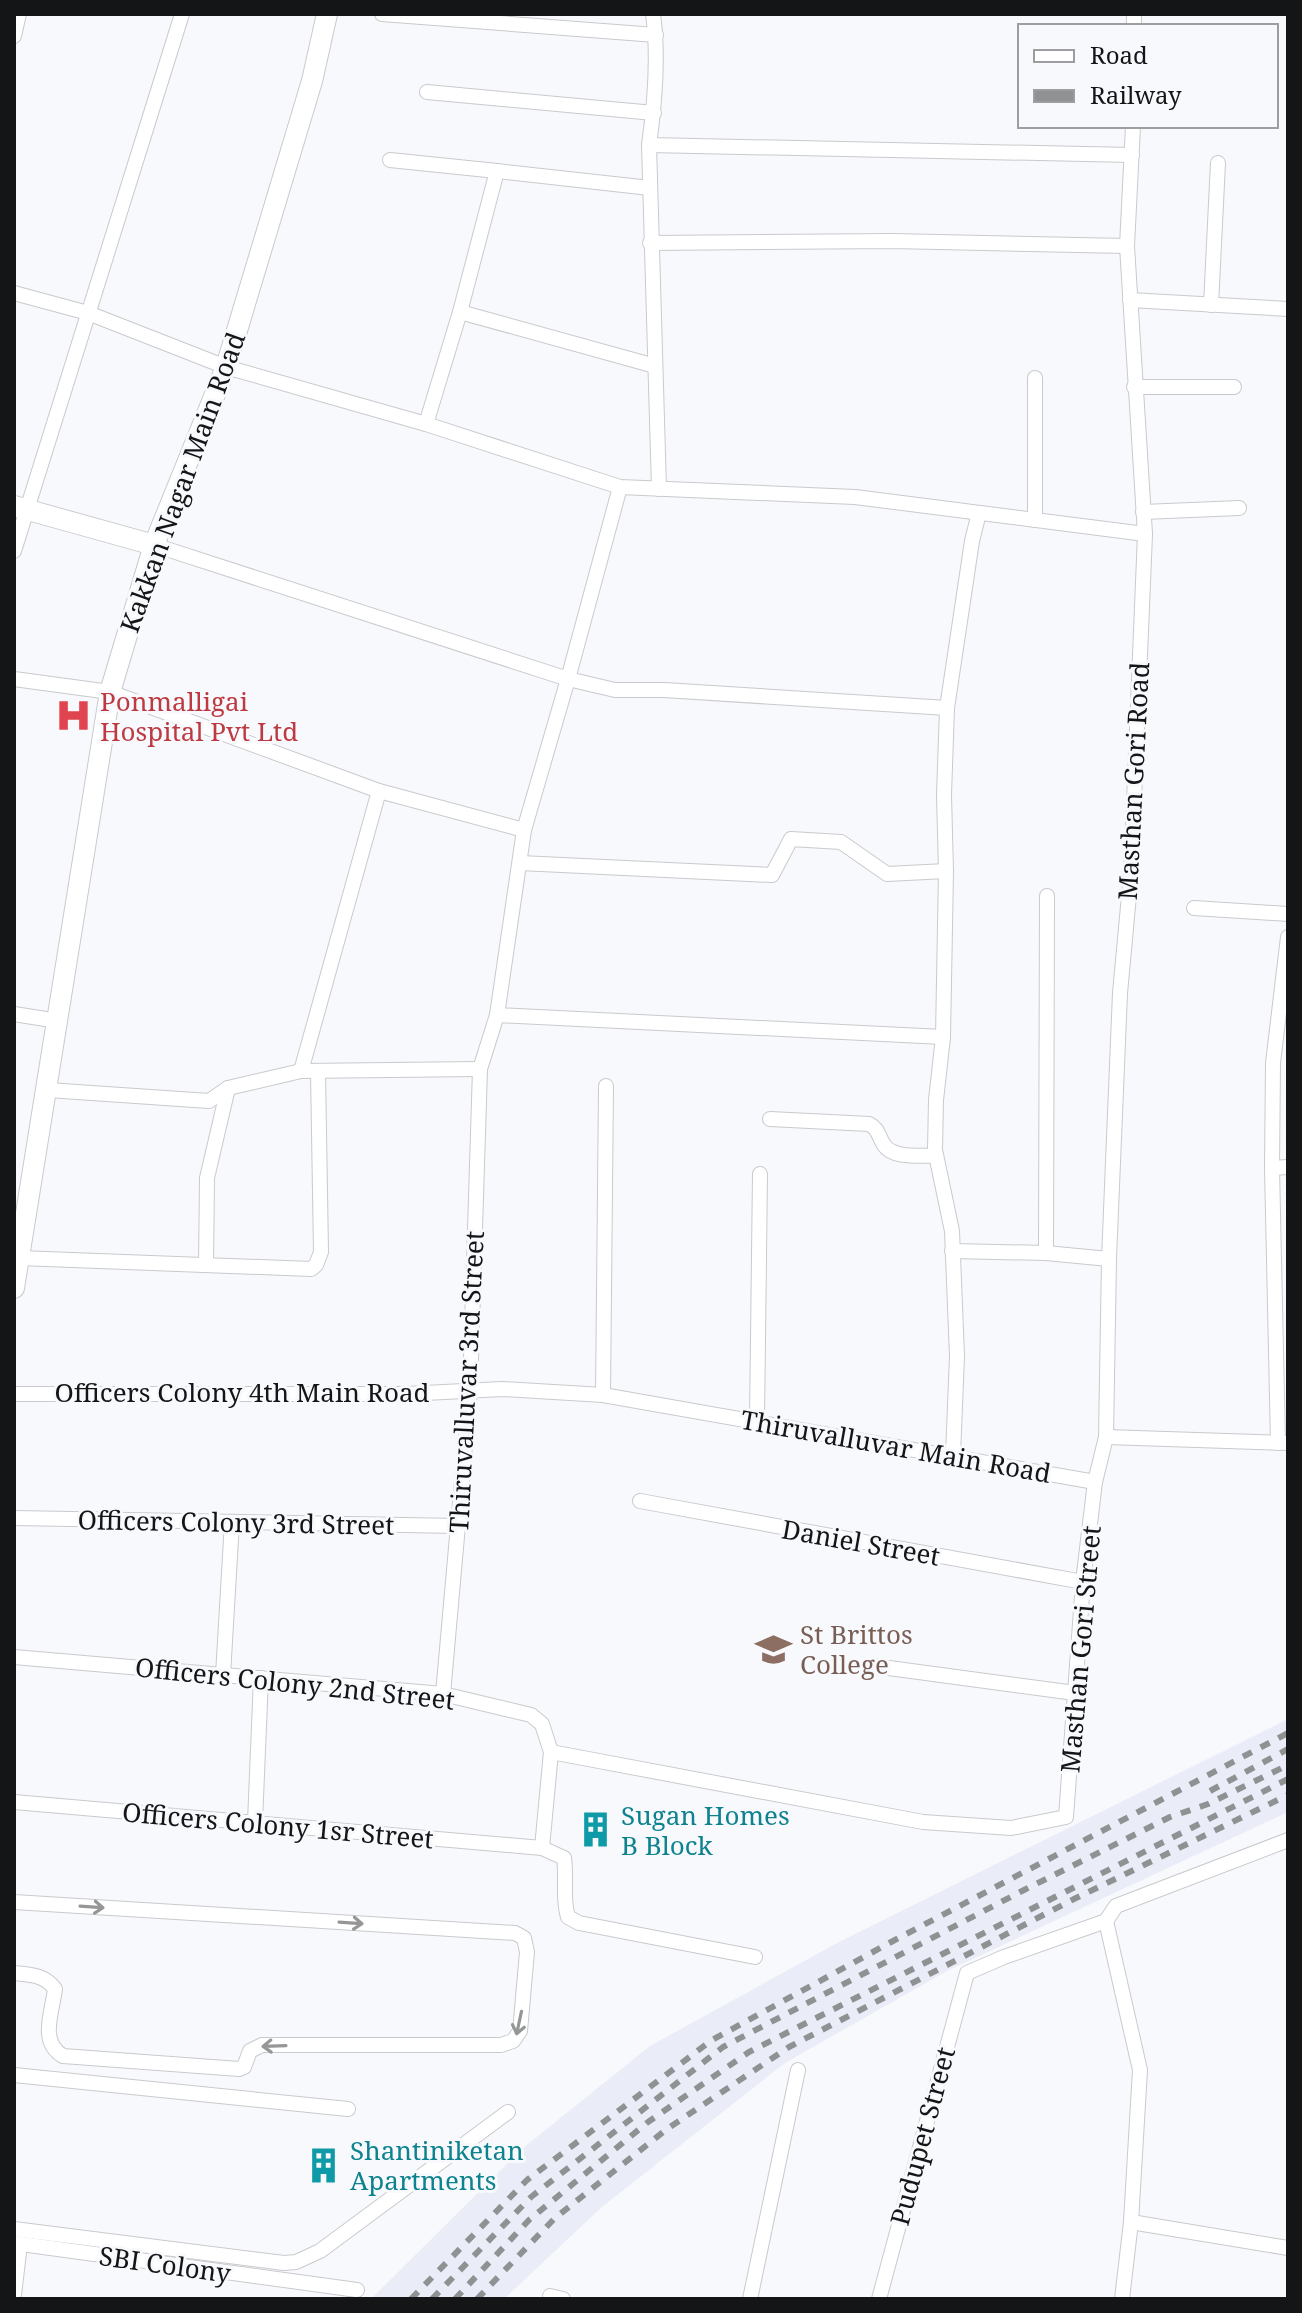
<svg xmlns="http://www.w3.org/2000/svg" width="1302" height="2313" font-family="'Noto Serif',serif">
	<rect width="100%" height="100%" fill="#f8f9fc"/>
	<polygon fill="#eaedf7" points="1288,1719 1288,1812 947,1971 785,2063 602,2207 504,2299 371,2299 523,2148 650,2046 837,1943"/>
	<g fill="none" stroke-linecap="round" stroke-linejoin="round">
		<defs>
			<g id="street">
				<polyline points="382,14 656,35"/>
				<path d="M 653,14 C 659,57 655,102 649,145 L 659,489"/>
				<polyline points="1134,26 1134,14"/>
				<polyline points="14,36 19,14"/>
				<polyline points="427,92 654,113"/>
				<polyline points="649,145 1132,155"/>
				<polyline points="390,160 497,171"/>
				<polyline points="650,243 892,241 1127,246"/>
				<polyline points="14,293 88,313 226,367 426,424 620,487 855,497 1145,534"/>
				<polyline points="1130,300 1288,309"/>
				<polyline points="1211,305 1218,163"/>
				<polyline points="460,312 655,366"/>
				<polyline points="1134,387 1234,387"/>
				<polyline points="426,424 460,312 497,171 650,188"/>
				<polyline points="1143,512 1239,508"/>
				<polyline points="1035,520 1035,378"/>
				<polyline points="154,545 568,679 615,690 664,690 947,708"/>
				<polyline points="14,551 182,14"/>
				<polyline points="14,679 110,692 379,791 524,830"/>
				<polyline points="520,863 772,875 791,839 841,842 887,874 946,871"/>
				<polyline points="1047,896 1046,1253 1109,1259"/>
				<polyline points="1194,908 1288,914"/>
				<polyline points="14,1014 58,1021"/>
				<polyline points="497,1015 943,1037"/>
				<polyline points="301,1071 379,791"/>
				<polyline points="48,1090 209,1101 228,1088 301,1071 480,1069"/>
				<path d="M 770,1119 L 869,1124 C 879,1129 878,1136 884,1145 C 893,1159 921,1155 936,1156"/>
				<polyline points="1272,1168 1288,1167"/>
				<polyline points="952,1251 1046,1253"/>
				<polyline points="19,1258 311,1269 316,1265 321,1252 318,1072"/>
				<polyline points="206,1265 207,1178 228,1088"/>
				<polyline points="14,1394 406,1394 502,1389 603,1395 1095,1482"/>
				<polyline points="603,1395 606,1086"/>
				<polyline points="757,1421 760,1174"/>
				<polyline points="1106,1437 1288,1443"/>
				<polyline points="1278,1443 1272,1168 1273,1063 1288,937"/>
				<polyline points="953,1455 957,1356 952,1231 935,1150 936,1100 943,1037 946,871 944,795 947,708 972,541 979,513"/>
				<polyline points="640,1501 1083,1582"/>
				<polyline points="14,1518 459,1526"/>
				<polyline points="14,1657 443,1694 531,1715 542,1724 551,1752 542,1848"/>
				<polyline points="874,1666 1075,1693"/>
				<polyline points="223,1675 232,1522"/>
				<polyline points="443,1694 470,1390 480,1069 497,1015 524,830 568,679 620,487"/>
				<polyline points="551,1752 923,1822 1011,1828 1066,1817 1083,1582 1095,1482 1106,1437 1109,1259 1120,993 1131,874 1145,534 1127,246 1133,126"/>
				<path d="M 14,1802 L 542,1848 L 564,1858 C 567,1878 562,1899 568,1917 L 579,1923 L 755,1957"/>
				<polyline points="255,1822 261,1678"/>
				<path d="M 14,1902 L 515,1933 L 524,1938 L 527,1952 L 520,2031 L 513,2041 L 501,2045 L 262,2045 L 250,2051 L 244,2067 L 239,2069 L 63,2056 C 39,2042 52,2013 55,1989 C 45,1975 31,1975 14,1973"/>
				<polyline points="1106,1921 1140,2070 1131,2222 1122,2299"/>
				<polyline points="14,2075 348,2109"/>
				<polyline points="1131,2222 1288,2248"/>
				<polyline points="14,2229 284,2263 296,2262 320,2251 508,2112"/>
				<polyline points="14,2243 357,2290"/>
				<polyline points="14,2295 20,2244"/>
				<polyline points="550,2296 563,2299"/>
				<polyline points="750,2299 798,2070"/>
				<polyline points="879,2299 967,1973 1004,1957 1106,1921 1116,1906 1288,1840"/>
			</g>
			<g id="secondary">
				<polyline points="14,506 154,545"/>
				<polyline points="14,1288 110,692 154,545 226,367 312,81 327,14"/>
			</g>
		</defs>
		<use href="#street" stroke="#c9cacd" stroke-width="16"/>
		<use href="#secondary" stroke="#c9cacd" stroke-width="22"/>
		<use href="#street" stroke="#fff" stroke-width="14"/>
		<use href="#secondary" stroke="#fff" stroke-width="20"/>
		<g stroke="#909193" stroke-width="6" stroke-dasharray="10 10" stroke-linecap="butt">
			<polyline points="1210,1791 1288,1749"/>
			<polyline points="411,2299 527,2180 712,2040 893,1941 1288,1733"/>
			<polyline points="432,2299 531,2197 723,2047 1024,1890 1170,1817 1208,1804 1288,1765"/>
			<polyline points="455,2299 529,2220 648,2122 749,2052 1288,1779"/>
			<polyline points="477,2299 555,2218 667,2129 789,2047 1076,1898 1288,1795"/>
		</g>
	</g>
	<defs><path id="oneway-shaft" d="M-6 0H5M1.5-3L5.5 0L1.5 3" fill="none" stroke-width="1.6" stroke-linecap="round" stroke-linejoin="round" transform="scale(2)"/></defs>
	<g stroke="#959696">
		<use href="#oneway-shaft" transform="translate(92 1907) rotate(4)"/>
		<use href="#oneway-shaft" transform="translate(351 1923) rotate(4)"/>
		<use href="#oneway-shaft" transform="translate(519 2023) rotate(102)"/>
		<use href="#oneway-shaft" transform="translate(274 2046) rotate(178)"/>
	</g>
	<defs>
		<symbol id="hospital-bare" viewBox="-9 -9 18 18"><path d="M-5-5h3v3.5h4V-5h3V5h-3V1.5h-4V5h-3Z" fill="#e0444e" stroke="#f8f9fc" stroke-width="2.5" paint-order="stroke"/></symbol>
		<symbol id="university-bare" viewBox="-9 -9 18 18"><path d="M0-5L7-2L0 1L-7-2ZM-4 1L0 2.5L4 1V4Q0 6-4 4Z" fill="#8d6e63" stroke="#f8f9fc" stroke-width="2.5" paint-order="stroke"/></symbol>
		<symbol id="building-bare" viewBox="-9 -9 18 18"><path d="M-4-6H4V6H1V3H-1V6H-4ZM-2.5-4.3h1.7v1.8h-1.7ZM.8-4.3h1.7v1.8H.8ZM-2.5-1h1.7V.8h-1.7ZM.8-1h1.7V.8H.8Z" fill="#0f9aa8" stroke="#f8f9fc" stroke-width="2.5" paint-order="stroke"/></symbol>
	</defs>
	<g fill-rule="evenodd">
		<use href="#hospital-bare" x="48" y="690" width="51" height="51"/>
		<use href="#university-bare" x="748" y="1624" width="51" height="51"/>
		<use href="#building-bare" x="570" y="1804" width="51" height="51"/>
		<use href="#building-bare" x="298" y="2140" width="51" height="51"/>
	</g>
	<g text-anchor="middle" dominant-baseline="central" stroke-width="6" stroke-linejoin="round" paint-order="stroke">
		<g font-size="26" fill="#141516" stroke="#f8f9fc">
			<text transform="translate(182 482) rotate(-70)">Kakkan Nagar Main Road</text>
			<text transform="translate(1133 781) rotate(-87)">Masthan Gori Road</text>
			<text transform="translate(466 1382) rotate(-87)">Thiruvalluvar 3rd Street</text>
			<text x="242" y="1392">Officers Colony 4th Main Road</text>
			<text transform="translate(896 1446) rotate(10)">Thiruvalluvar Main Road</text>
			<text transform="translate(236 1522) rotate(1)">Officers Colony 3rd Street</text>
			<text transform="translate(861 1542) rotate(10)">Daniel Street</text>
			<text transform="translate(1080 1649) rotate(-85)">Masthan Gori Street</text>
			<text transform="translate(295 1683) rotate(6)">Officers Colony 2nd Street</text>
			<text transform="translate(278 1825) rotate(5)">Officers Colony 1sr Street</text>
			<text transform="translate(922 2136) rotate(-75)">Pudupet Street</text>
			<text transform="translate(165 2264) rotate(8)">SBI Colony</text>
		</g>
		<g font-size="26" fill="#be3a42" stroke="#f8f9fc" text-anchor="start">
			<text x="100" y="701">Ponmalligai<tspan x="100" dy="30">Hospital Pvt Ltd</tspan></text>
		</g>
		<g font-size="26" fill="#785e54" stroke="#f8f9fc" text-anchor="start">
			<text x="800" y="1634">St Brittos<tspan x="800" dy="30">College</tspan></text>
		</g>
		<g font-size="26" fill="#0d838f" stroke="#f8f9fc" text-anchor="start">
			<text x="621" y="1815">Sugan Homes<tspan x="621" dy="30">B Block</tspan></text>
			<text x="350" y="2150">Shantiniketan<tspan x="350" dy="30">Apartments</tspan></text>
		</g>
	</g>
	<rect width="1302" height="2313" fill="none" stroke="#141516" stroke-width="32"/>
	<rect x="1018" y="24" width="260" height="104" fill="#f8f9fc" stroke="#9d9ea0" stroke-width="2"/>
	<rect x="1034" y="50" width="40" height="12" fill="#ffffff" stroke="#9d9ea0" stroke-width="2"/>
	<text x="1090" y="64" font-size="24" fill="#141516">Road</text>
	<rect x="1034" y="90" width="40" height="12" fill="#909193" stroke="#9d9ea0" stroke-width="2"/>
	<text x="1090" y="104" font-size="24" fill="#141516">Railway</text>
</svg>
